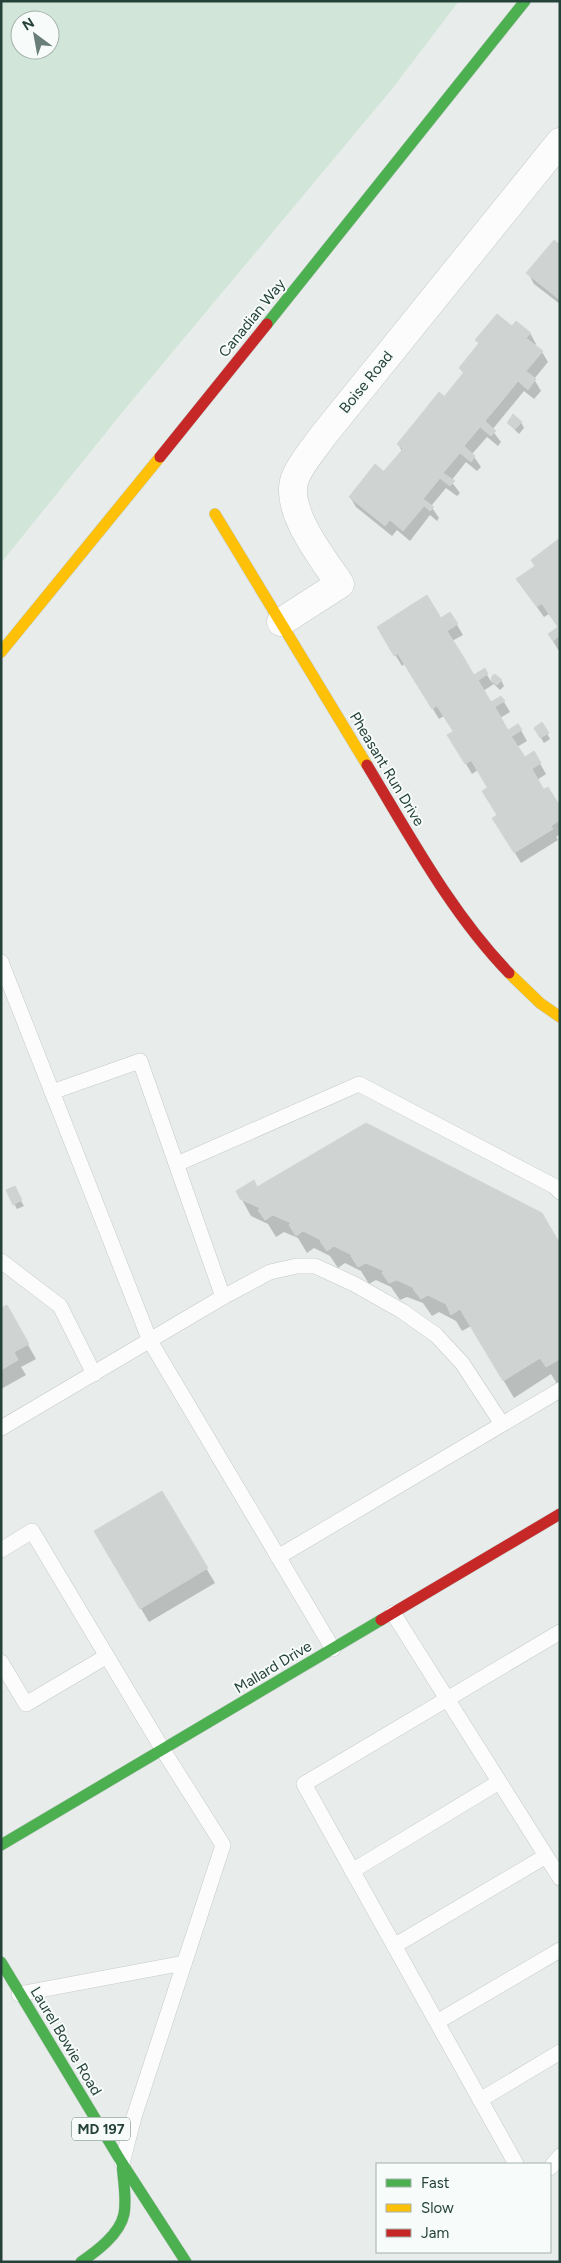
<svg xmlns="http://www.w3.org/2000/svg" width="561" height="2263" font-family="Figtree,sans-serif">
	<rect width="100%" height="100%" fill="#e8edeb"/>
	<path fill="#d1e6d8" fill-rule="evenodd" d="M 1,1 L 459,1 L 392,89 L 125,409 L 1,563 ZM 20,20 L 50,20 L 50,50 L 20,50 Z"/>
	<g fill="#0003">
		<polygon points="560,243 560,304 534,284 528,273"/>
		<polygon points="512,328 530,333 536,344 534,346 542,352 548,362 534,379 541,391 534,399 524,391 492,430 501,442 498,446 487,437 472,454 481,467 477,471 466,462 451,481 460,493 457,496 446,488 431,506 439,518 437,521 430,515 410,541 397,530 392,536 356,507 350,497 384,473 402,451 398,444 444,398 464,374 460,368 480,345 477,340"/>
		<polygon points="521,422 524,428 519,434 508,423"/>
		<polygon points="560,539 560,650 559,651 549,635 559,628 549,614 544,617 524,589 536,566"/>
		<polygon points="450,613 463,635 452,641 474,676 484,670 492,683 493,677 501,680 504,686 500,690 494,684 483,691 490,703 501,697 510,712 500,718 508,732 518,725 527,741 517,747 524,759 534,753 546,774 537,780 544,792 560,809 560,834 556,837 558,840 521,863 494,818 498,816 483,791 488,788 478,770 472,774 449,735 454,732 444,716 439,719 405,663 402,666 378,627 440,619"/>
		<polygon points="542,724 550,739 544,743 535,728"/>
		<polygon points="14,1188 24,1206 17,1209 7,1191"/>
		<polygon points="257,1188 560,1246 560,1382 557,1384 551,1374 514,1398 471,1326 462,1331 456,1321 439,1312 432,1316 423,1303 407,1297 400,1300 391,1287 376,1280 369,1284 361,1271 345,1263 338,1268 330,1256 314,1248 307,1253 298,1238 284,1232 276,1237 268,1224 251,1216 241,1198"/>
		<polygon points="6,1306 36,1359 21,1367 26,1375 1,1389 1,1309"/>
		<polygon points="161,1492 215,1583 149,1622 95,1532"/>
	</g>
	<g fill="#cfd4d2" stroke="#d1d6d4">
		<polygon points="554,240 560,245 560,300 526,273"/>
		<polygon points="497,314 512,326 516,321 531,333 526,338 543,351 526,371 536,379 533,383 475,340"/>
		<polygon points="479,343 533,383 528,390 518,381 501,402 459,368"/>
		<polygon points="464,372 501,402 485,421 496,431 491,436 444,397"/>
		<polygon points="439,392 480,427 464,446 475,456 473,459 419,417"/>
		<polygon points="513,414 522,422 515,429 507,423"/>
		<polygon points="419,417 473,459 471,462 460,453 443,473 455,481 450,486 397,444"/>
		<polygon points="403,449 440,478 423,499 434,507 430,511 384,471"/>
		<polygon points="375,464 424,506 403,531 390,520 385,526 349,497"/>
		<polygon points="560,538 560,589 537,607 516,579 535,566 531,560"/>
		<polygon points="560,589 560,635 553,641 548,634 558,627 542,604"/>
		<polygon points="427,595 441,618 450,612 454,618 394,656 377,627"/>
		<polygon points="454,618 458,624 447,631 461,653 414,680 398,654"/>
		<polygon points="461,653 474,675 485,668 488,674 432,709 414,680"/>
		<polygon points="495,674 502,680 497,685 491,681 492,676"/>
		<polygon points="478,680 491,702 501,696 505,701 453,731 437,706"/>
		<polygon points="495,707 508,730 518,724 522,730 465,764 447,735"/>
		<polygon points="542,722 549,733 540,738 534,728"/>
		<polygon points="511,736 525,757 534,751 537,756 487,787 471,760"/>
		<polygon points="537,756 541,763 532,769 544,790 497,815 482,791"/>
		<polygon points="548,787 560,806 560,820 551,826 553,829 514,853 492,818"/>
		<polygon points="366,1123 542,1213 560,1244 560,1359 546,1367 540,1358 503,1381 460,1309 451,1315 446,1304 428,1295 421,1299 413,1289 414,1288 397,1280 389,1283 382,1273 384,1271 366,1263 358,1267 351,1256 352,1255 334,1246 327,1251 320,1241 321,1240 303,1231 296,1236 289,1225 291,1223 273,1215 265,1220 258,1210 260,1208 240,1199 236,1191 254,1180 257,1187"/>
		<polygon points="15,1186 22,1200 13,1205 6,1190"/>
		<polygon points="7,1305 29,1344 14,1352 18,1360 1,1370 1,1308"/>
		<polygon points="162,1491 208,1568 140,1609 94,1531"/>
	</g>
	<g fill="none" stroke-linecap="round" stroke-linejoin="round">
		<defs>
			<g id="lane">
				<polyline points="1,962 150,1341 333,1649"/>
				<polyline points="52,1092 140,1061 223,1297"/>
				<polyline points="177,1164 359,1084 554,1186 560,1192"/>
				<polyline points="1,1261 60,1306 94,1374"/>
				<polyline points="1,1428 223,1297 270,1272 297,1266 315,1266 354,1284 402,1311 436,1335 462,1363 502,1424"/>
				<polyline points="1,1550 32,1531 163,1750 223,1845 134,2117 122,2163"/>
				<polyline points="278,1557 560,1390"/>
				<polyline points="393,1613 560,1878"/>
				<polyline points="1,1662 26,1704 107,1656"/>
				<polyline points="352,1871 499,1782"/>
				<polyline points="394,1946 546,1856"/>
				<polyline points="19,1994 184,1963"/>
				<polyline points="437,2022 560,1950"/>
				<polyline points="480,2100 560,2052"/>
				<polyline points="516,2164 304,1784 560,1632"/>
				<polyline points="550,2168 560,2156"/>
			</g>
			<path id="street" d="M 281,622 L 340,584 C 324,560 281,507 296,476 C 302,462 313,450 322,437 L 560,142"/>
			<g id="fast">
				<polyline points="267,324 525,1"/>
				<polyline points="1,1845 381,1620"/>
				<polyline points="1,1962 122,2163 186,2262"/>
				<path d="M 81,2262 C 97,2251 120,2234 124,2214 C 127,2198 123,2179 122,2163"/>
			</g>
			<g id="slow">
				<polyline points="215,514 367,765"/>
				<polyline points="1,652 160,457"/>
				<polyline points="509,973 540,1003 560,1017"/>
			</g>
			<g id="jam">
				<polyline points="160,457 267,324"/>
				<path d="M 367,765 C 410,836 451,913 509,973"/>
				<polyline points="381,1620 560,1514"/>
			</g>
		</defs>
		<use href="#lane" stroke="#c5cac8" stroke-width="16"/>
		<use href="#street" stroke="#c5cac8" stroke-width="29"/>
		<use href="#fast" stroke="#c3cbc8" stroke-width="12"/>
		<use href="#slow" stroke="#c3cbc8" stroke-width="12"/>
		<use href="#jam" stroke="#c3cbc8" stroke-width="12"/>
		<use href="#lane" stroke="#fcfcfc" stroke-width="15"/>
		<use href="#street" stroke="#fcfcfc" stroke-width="28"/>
		<use href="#fast" stroke="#4caf50" stroke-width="11"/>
		<use href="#slow" stroke="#ffc107" stroke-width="11"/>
		<use href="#jam" stroke="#c62828" stroke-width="11"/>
	</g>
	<g text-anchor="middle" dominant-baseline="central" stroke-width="4" stroke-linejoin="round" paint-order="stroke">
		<rect fill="#f7fbf9" stroke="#637a73" stroke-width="1" x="72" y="2117.5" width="58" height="23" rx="4"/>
		<g font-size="14" font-weight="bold" fill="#24423a">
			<text x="101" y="2129">MD 197</text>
		</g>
		<g font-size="15" fill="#24423a" stroke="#f7fbf9">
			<text transform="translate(252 318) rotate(-51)">Canadian Way</text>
			<text transform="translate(366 382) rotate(-51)">Boise Road</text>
			<text transform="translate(387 769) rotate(59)">Pheasant Run Drive</text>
			<text transform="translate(273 1667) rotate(-31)">Mallard Drive</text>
			<text transform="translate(66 2041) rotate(59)">Laurel Bowie Road</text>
		</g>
	</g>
	<rect width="561" height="2263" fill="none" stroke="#24423a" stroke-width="5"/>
	<rect x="376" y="2163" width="175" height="90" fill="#f7fbf9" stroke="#a3b1ad"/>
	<rect x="386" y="2179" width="25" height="8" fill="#4caf50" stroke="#a3b1ad"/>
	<text x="421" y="2188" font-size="15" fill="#24423a">Fast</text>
	<rect x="386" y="2204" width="25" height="8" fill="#ffc107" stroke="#a3b1ad"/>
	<text x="421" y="2213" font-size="15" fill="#24423a">Slow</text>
	<rect x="386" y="2229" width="25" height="8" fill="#c62828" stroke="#a3b1ad"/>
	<text x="421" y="2238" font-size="15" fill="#24423a">Jam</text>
	<g transform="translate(35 35) rotate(328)"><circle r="24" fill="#f7fbf9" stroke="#a3b1ad"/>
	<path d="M0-4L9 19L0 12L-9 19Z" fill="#697e78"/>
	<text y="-8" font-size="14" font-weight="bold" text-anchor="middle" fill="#24423a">N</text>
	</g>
</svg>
